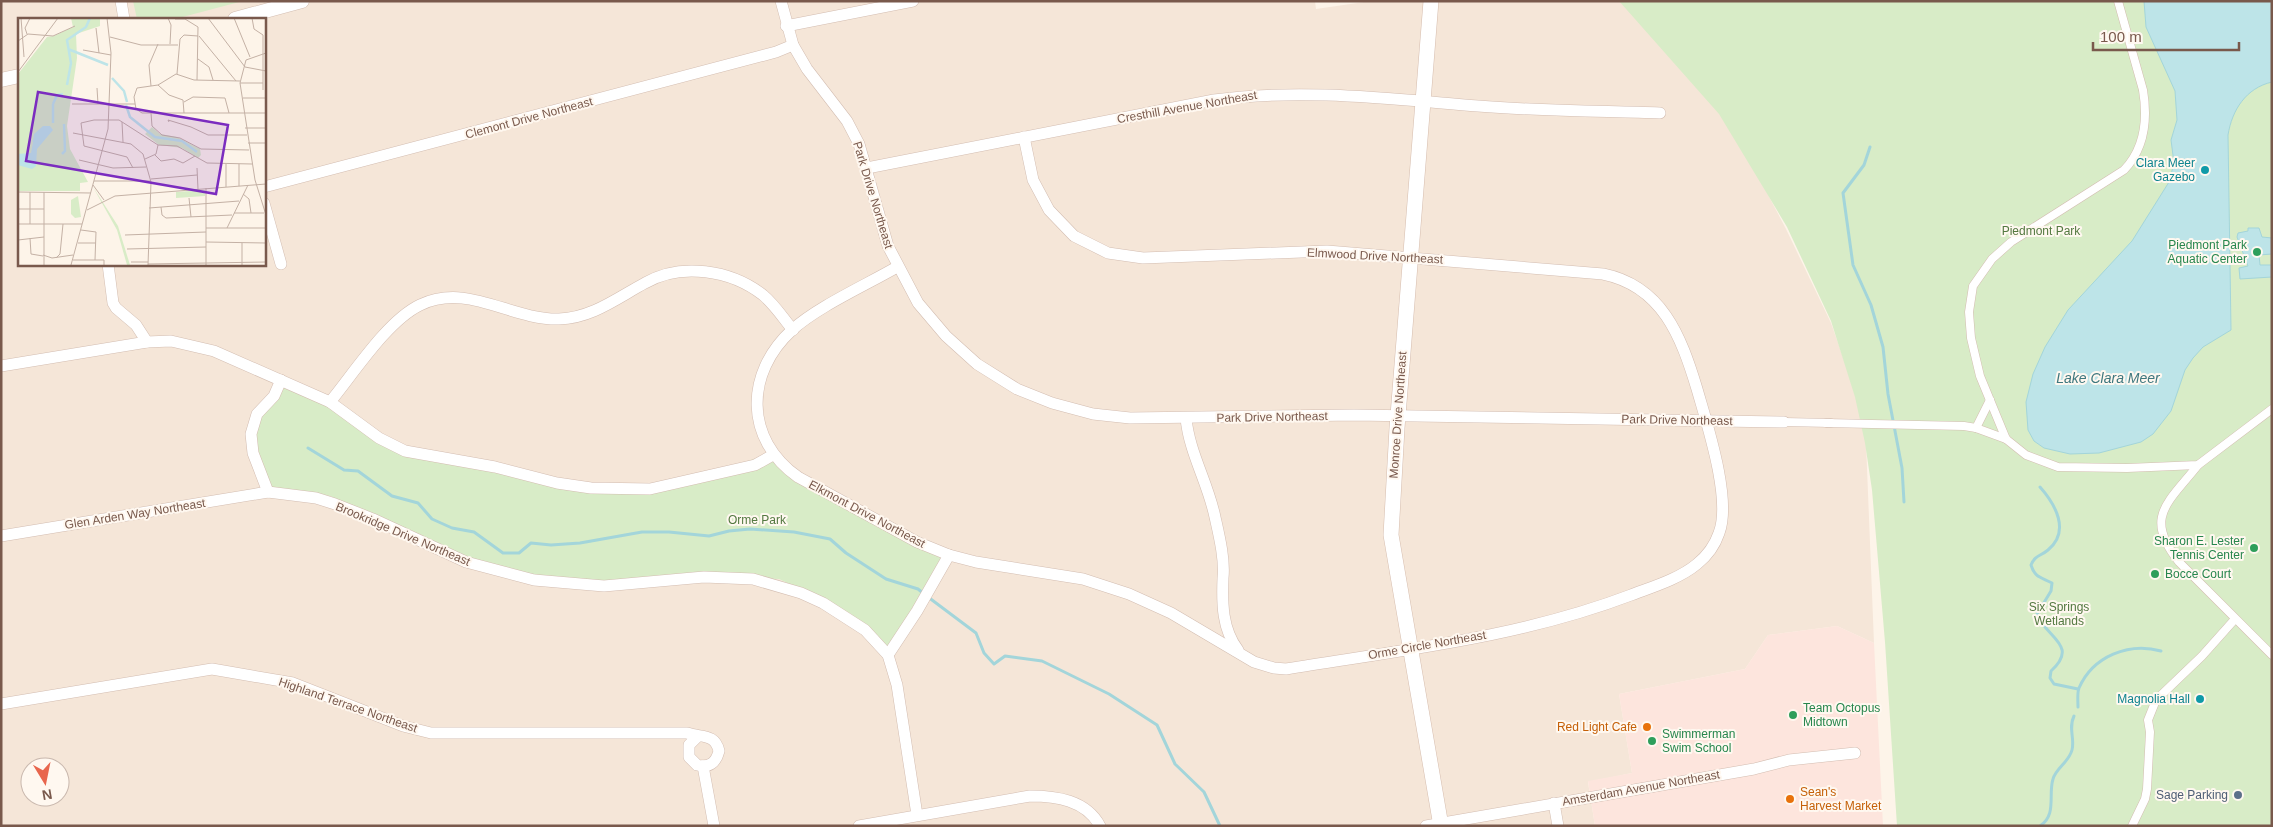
<svg xmlns="http://www.w3.org/2000/svg" width="2273" height="827" font-family="Arial,sans-serif">
	<rect width="100%" height="100%" fill="#fdf4e9"/>
	<path fill="#f5e6d8" fill-rule="evenodd" d="M 1,1 L 1315,1 L 1316,9 L 1371,1 L 1622,1 L 1724,111 L 1786,229 L 1831,323 L 1857,397 L 1866,443 L 1874,643 L 1837,626 L 1768,635 L 1745,669 L 1619,694 L 1632,773 L 1588,782 L 1595,826 L 1,826 ZM 19,19 L 264,19 L 264,264 L 19,264 ZM 687,481 L 947,553 L 888,652 L 851,614 L 779,579 L 692,576 L 471,560 L 330,496 L 610,487 ZM 30,767 L 60,767 L 60,797 L 30,797 Z"/>
	<polygon fill="#fde5dd" points="1837,626 1874,643 1883,826 1595,826 1588,781 1632,773 1619,694 1745,669 1768,635"/>
	<g fill="#d8ecc7">
		<polygon points="133,1 243,1 175,19 137,19"/>
		<polygon points="1619,1 2272,1 2272,826 1897,826 1885,642 1872,490 1865,443 1855,397 1831,321 1787,227 1719,114"/>
		<polygon points="287,378 380,443 496,471 610,487 687,481 763,456 948,553 888,652 851,614 779,579 692,576 568,583 471,560 330,496 273,488 258,461 254,420"/>
	</g>
	<g fill="#bde4e8" stroke="#a3d5da">
		<path d="M 2144,1 L 2272,1 L 2272,82 C 2246,88 2232,110 2228,135 L 2231,330 L 2203,347 L 2193,358 L 2185,370 L 2171,411 L 2153,434 L 2141,442 L 2099,453 L 2070,454 L 2044,448 L 2034,441 L 2028,430 L 2026,402 L 2033,374 L 2045,347 L 2068,310 L 2132,241 L 2169,182 L 2174,163 L 2171,140 L 2177,120 L 2175,91 L 2146,27 Z"/>
		<polygon points="2248,228 2259,228 2262,237 2272,238 2272,254 2259,255 2260,265 2272,265 2272,277 2240,279 2239,268 2248,266 2237,237 2238,233 2248,231"/>
	</g>
	<g fill="none" stroke-linecap="round" stroke-linejoin="round">
		<g stroke="#a3d5da" stroke-width="3">
			<polyline points="1870,147 1864,165 1843,193 1853,265 1871,305 1883,347 1888,394 1902,468 1904,502"/>
			<polyline points="308,448 344,470 358,471 392,496 418,503 432,519 452,528 474,532 503,553 519,553 531,543 551,545 580,543 642,532 669,532 709,536 729,531 750,529 794,532 830,539 846,553 886,579 918,589 923,593"/>
			<path d="M 2040,487 C 2055,504 2071,531 2048,550 C 2041,556 2035,555 2031,565 C 2035,578 2041,577 2052,583 L 2051,591 L 2037,614 C 2045,637 2080,645 2051,671 L 2050,678 L 2054,684 L 2078,689"/>
			<polyline points="928,597 976,633 984,653 994,664 1005,656 1042,661 1109,694 1157,725 1175,764 1204,792 1220,826"/>
			<path d="M 2078,707 C 2078,701 2077,693 2079,688 C 2093,656 2129,642 2161,651"/>
			<path d="M 2040,826 C 2057,815 2048,795 2053,779 C 2056,768 2069,762 2072,750 C 2075,738 2068,728 2074,716"/>
		</g>
		<defs>
			<g id="pedestrian">
				<path d="M 2118,1 L 2143,90 C 2148,120 2145,148 2124,170 L 2011,242 L 1992,259 L 1973,286 L 1969,312 L 1971,338 L 1980,376 L 2006,439 L 2026,455 L 2058,467 L 2127,468 L 2198,465 L 2272,409"/>
				<polyline points="1784,422 1831,423"/>
				<polyline points="1826,423 1964,426 1976,428 2006,439"/>
				<polyline points="1976,428 1990,400"/>
				<path d="M 2198,465 C 2168,503 2143,517 2179,562 L 2272,655"/>
				<polyline points="2132,826 2145,799 2147,789 2150,732 2148,720 2156,700 2202,656 2235,619"/>
			</g>
			<g id="minor">
				<polyline points="121,1 124,19"/>
				<polyline points="781,1 793,45 807,69 847,121 859,144 888,246 918,303 946,336 977,364 1017,389 1052,403 1093,414 1130,418 1354,415 1784,422"/>
				<polyline points="786,26 913,1"/>
				<path d="M 867,168 L 1214,100 C 1302,88 1390,99 1478,106 C 1539,111 1599,111 1660,113"/>
				<polyline points="264,187 776,52 793,45"/>
				<polyline points="264,203 281,264"/>
				<polyline points="108,264 113,303 116,308 136,325 147,342"/>
				<path d="M 897,267 C 866,285 817,307 792,330 C 745,373 744,439 798,477 L 917,542 L 949,555 L 976,562 L 1083,579 L 1129,594 L 1171,613 L 1254,662 L 1274,668 L 1286,669 C 1402,650 1521,637 1631,595 C 1652,587 1679,579 1697,564 C 1707,556 1715,545 1719,533 C 1732,500 1707,424 1697,389 C 1681,336 1662,286 1603,274 L 1327,251 L 1143,258 L 1108,253 L 1074,236 L 1049,210 L 1033,180 L 1024,137"/>
				<polyline points="1,366 147,342 171,341 214,351 330,402 379,438 405,451 495,467 557,483 591,488 650,489 755,465 773,455"/>
				<path d="M 330,402 C 354,373 387,321 420,305 C 468,282 510,320 559,319 C 592,318 617,298 645,283 C 681,262 731,270 763,295 C 775,305 783,318 793,330"/>
				<path d="M 1186,418 C 1189,452 1208,483 1215,517 C 1219,535 1225,559 1223,578 C 1222,603 1222,629 1238,650"/>
				<polyline points="268,492 253,453 251,434 257,414 274,396 281,380"/>
				<polyline points="1,536 268,492 316,498 335,504 373,519 466,562 534,580 604,586 704,577 753,579 801,593 823,603 865,630 888,655 897,685 917,815"/>
				<polyline points="888,655 917,611 949,555"/>
				<path d="M 1,704 L 212,669 L 293,683 L 403,726 L 431,733 L 687,733 C 701,738 715,733 719,751 C 716,763 709,768 697,765 L 689,757 L 689,745 L 697,737"/>
				<polyline points="703,766 714,826"/>
				<polyline points="1554,803 1558,826"/>
				<path d="M 859,826 L 1030,796 C 1056,796 1086,800 1100,826"/>
				<polyline points="1426,826 1754,769 1789,760 1855,753"/>
			</g>
			<g id="tertiary">
				<polyline points="235,19 302,1"/>
				<polyline points="1,80 19,76"/>
			</g>
			<polyline id="secondary" points="1431,1 1397,428 1391,535 1441,826"/>
		</defs>
		<use href="#pedestrian" stroke="#d3bdb1" stroke-width="9"/>
		<use href="#minor" stroke="#d3bdb1" stroke-width="12"/>
		<use href="#tertiary" stroke="#d3bdb1" stroke-width="15"/>
		<use href="#secondary" stroke="#d6bdae" stroke-width="16"/>
		<use href="#pedestrian" stroke="#fff" stroke-width="8"/>
		<use href="#minor" stroke="#fff" stroke-width="11"/>
		<use href="#tertiary" stroke="#fff" stroke-width="14"/>
		<use href="#secondary" stroke="#fff" stroke-width="15"/>
	</g>
	<g fill="#0f9aa8" stroke="#fff8f0" stroke-width="2">
		<circle cx="2205" cy="170" r="5"/>
		<circle cx="2200" cy="699" r="5"/>
	</g>
	<g fill="#2e9e5b" stroke="#fff8f0" stroke-width="2">
		<circle cx="2257" cy="252" r="5"/>
		<circle cx="2254" cy="548" r="5"/>
		<circle cx="2155" cy="574" r="5"/>
		<circle cx="1793" cy="715" r="5"/>
		<circle cx="1652" cy="741" r="5"/>
	</g>
	<g fill="#e8710a" stroke="#fff8f0" stroke-width="2">
		<circle cx="1647" cy="727" r="5"/>
		<circle cx="1790" cy="799" r="5"/>
	</g>
	<circle fill="#5c6f8a" stroke="#fff8f0" stroke-width="2" cx="2238" cy="795" r="5"/>
	<g text-anchor="middle" dominant-baseline="central" stroke-width="4" stroke-linejoin="round" paint-order="stroke">
		<g font-size="12" fill="#79594c" stroke="#fff8f0">
			<text transform="translate(1187 107) rotate(-10)">Cresthill Avenue Northeast</text>
			<text transform="translate(529 118) rotate(-15)">Clemont Drive Northeast</text>
			<text transform="translate(873 195) rotate(73)">Park Drive Northeast</text>
			<text transform="translate(1375 256) rotate(3)">Elmwood Drive Northeast</text>
			<text transform="translate(1398 415) rotate(-86)">Monroe Drive Northeast</text>
			<text transform="translate(1272 417) rotate(-1)">Park Drive Northeast</text>
			<text transform="translate(1677 420) rotate(1)">Park Drive Northeast</text>
			<text transform="translate(135 514) rotate(-9)">Glen Arden Way Northeast</text>
			<text transform="translate(867 514) rotate(28)">Elkmont Drive Northeast</text>
			<text transform="translate(403 534) rotate(23)">Brookridge Drive Northeast</text>
			<text transform="translate(1427 645) rotate(-10)">Orme Circle Northeast</text>
			<text transform="translate(348 705) rotate(19)">Highland Terrace Northeast</text>
			<text transform="translate(1641 788) rotate(-10)">Amsterdam Avenue Northeast</text>
		</g>
		<g font-size="12" fill="#0d838f" stroke="#fff8f0" text-anchor="end">
			<text x="2195" y="163">Clara Meer<tspan x="2195" dy="14">Gazebo</tspan></text>
			<text x="2190" y="699">Magnolia Hall</text>
		</g>
		<g font-size="12" fill="#547941" stroke="#fff8f0">
			<text x="2041" y="231">Piedmont Park</text>
			<text x="757" y="520">Orme Park</text>
			<text x="2059" y="607">Six Springs<tspan x="2059" dy="14">Wetlands</tspan></text>
		</g>
		<g font-size="12" fill="#27864d" stroke="#fff8f0" text-anchor="start">
			<text x="2247" y="245" text-anchor="end">Piedmont Park<tspan x="2247" dy="14">Aquatic Center</tspan></text>
			<text x="2244" y="541" text-anchor="end">Sharon E. Lester<tspan x="2244" dy="14">Tennis Center</tspan></text>
			<text x="2165" y="574">Bocce Court</text>
			<text x="1803" y="708">Team Octopus<tspan x="1803" dy="14">Midtown</tspan></text>
			<text x="1662" y="734">Swimmerman<tspan x="1662" dy="14">Swim School</tspan></text>
		</g>
		<g font-size="12" fill="#c56008" stroke="#fff8f0" text-anchor="end">
			<text x="1637" y="727">Red Light Cafe</text>
			<text x="1800" y="792" text-anchor="start">Sean's<tspan x="1800" dy="14">Harvest Market</tspan></text>
		</g>
		<g font-size="12" fill="#4e5e75" stroke="#fff8f0" text-anchor="end">
			<text x="2228" y="795">Sage Parking</text>
		</g>
		<g font-size="14" font-style="italic" fill="#3e777e" stroke="#fff8f0">
			<text x="2108" y="378">Lake Clara Meer</text>
		</g>
	</g>
	<g transform="translate(18 18)">
		<rect width="248" height="248" fill="#fdf4e9"/>
		<path d="M 53,0 L 82,0 L 82,8 L 58,16 L 59,40 L 49,108 L 52,131 L 70,164 L 62,165 L 62,173 L 0,173 L 0,56 L 29,19 L 36,18 L 55,9 ZM 134,109 L 142,116 L 159,119 L 182,131 L 183,137 L 180,140 L 164,130 L 141,127 L 127,116 ZM 75,169 L 100,208 L 112,247 L 109,247 L 99,212 ZM 187,172 L 187,178 L 158,180 L 158,174 ZM 60,178 L 63,199 L 57,200 L 53,196 L 53,182 Z" fill="#d8ecc7"/>
		<path d="M 25,108 L 32,108 L 35,112 L 19,131 L 18,148 L 14,151 L 0,147 L 0,136 L 13,135 L 15,124 L 12,120 L 15,123 L 16,116 Z" fill="#bde4e8"/>
		<path fill="none" stroke="#bde4e8" stroke-width="2.5" d="M 50,31 L 90,47M 94,60 L 106,73 L 109,84M 49,67 L 53,45 L 49,22 L 68,9 L 72,0M 35,86 L 39,77 L 45,76M 108,87 L 112,99 L 137,119 L 164,123 L 179,134M 35,105 L 35,86M 44,136 L 47,133 L 46,106"/>
		<path fill="none" stroke="#c4b1a5" stroke-width="1" d="M 3,0 L 6,39M 150,0 L 153,7 L 152,26M 190,0 L 227,49 L 248,53M 216,0 L 232,39M 234,0 L 236,11 L 245,17 L 245,72M 157,1 L 167,1 L 180,9 L 179,62M 78,10 L 81,35M 9,16 L 7,10 L 12,0M 181,18 L 218,63M 92,19 L 123,27 L 160,27M 0,23 L 10,16 L 35,18 L 57,8M 65,32 L 93,37M 248,35 L 228,42 L 222,65 L 237,162 L 248,197M 180,41 L 191,49 L 195,62M 0,54 L 40,0M 159,56 L 162,21 L 166,17 L 180,18M 222,63 L 176,62 L 158,56 L 140,67 L 119,70 L 116,79 L 118,91 L 124,95 L 248,95M 222,65 L 245,65M 140,67 L 151,77 L 165,82 L 166,95M 133,68 L 131,47 L 140,26M 79,70 L 80,86M 225,80 L 248,80M 166,84 L 175,79 L 207,80 L 211,95M 54,86 L 117,86M 133,95 L 134,108 L 144,117 L 162,120 L 183,131 L 231,132M 104,104 L 105,124M 151,104 L 150,102 L 173,109 L 190,117 L 229,117M 227,110 L 248,110M 55,115 L 113,126 L 125,136 L 133,164 L 130,247M 230,125 L 248,125M 140,127 L 159,128 L 189,145 L 234,146M 137,137 L 143,143 L 156,141 L 165,145 L 177,138M 127,141 L 138,136 L 140,127M 61,142 L 95,150 L 128,149M 208,146 L 208,169M 115,150 L 109,139 L 66,128 L 63,105 L 76,102 L 101,102 L 140,127M 179,150 L 180,171M 133,161 L 179,157M 76,163 L 133,163M 75,167 L 86,182M 221,168 L 221,146M 0,174 L 73,175M 26,174 L 26,247M 225,176 L 231,181 L 233,195M 171,180 L 173,199M 143,189 L 144,197 L 148,200 L 214,197M 131,190 L 221,183M 0,191 L 26,191M 69,192 L 97,178 L 248,166M 216,195 L 246,195M 0,206 L 64,206M 12,206 L 12,174M 188,210 L 248,210M 209,210 L 230,167M 63,212 L 78,214 L 77,242M 107,217 L 188,214M 12,220 L 13,236 L 25,238M 0,222 L 26,219M 188,224 L 248,225M 60,225 L 78,225M 109,231 L 188,229M 25,237 L 34,240 L 55,237M 38,240 L 42,236 L 45,206M 55,242 L 86,242 L 86,247M 113,244 L 130,244M 130,246 L 248,244M 53,247 L 90,111 L 93,35 L 89,0M 188,247 L 188,170M 224,247 L 224,225"/>
		<path fill="#7b2cbf" fill-opacity="0.15" stroke="#7b2cbf" stroke-width="2.5" d="M 20,74 L 210,107 L 198,176 L 8,143 Z"/>
		<rect width="248" height="248" fill="none" stroke="#79594c" stroke-width="2.5"/>
	</g>
	<rect width="2273" height="827" fill="none" stroke="#79594c" stroke-width="5"/>
	<g transform="translate(45 782) rotate(170)"><circle r="24" fill="#fff8f0" stroke="#c9b8ae"/>
	<path d="M0-4L9 19L0 12L-9 19Z" fill="#e8664d"/>
	<text y="-8" font-size="14" font-weight="bold" text-anchor="middle" fill="#79594c">N</text>
	</g>
	<path d="M2093 42v8h146v-8" fill="none" stroke="#79594c" stroke-width="2.5"/>
	<text x="2100" y="42" font-size="15" fill="#79594c" stroke="#fff8f0" stroke-width="4" paint-order="stroke">100 m</text>
</svg>
